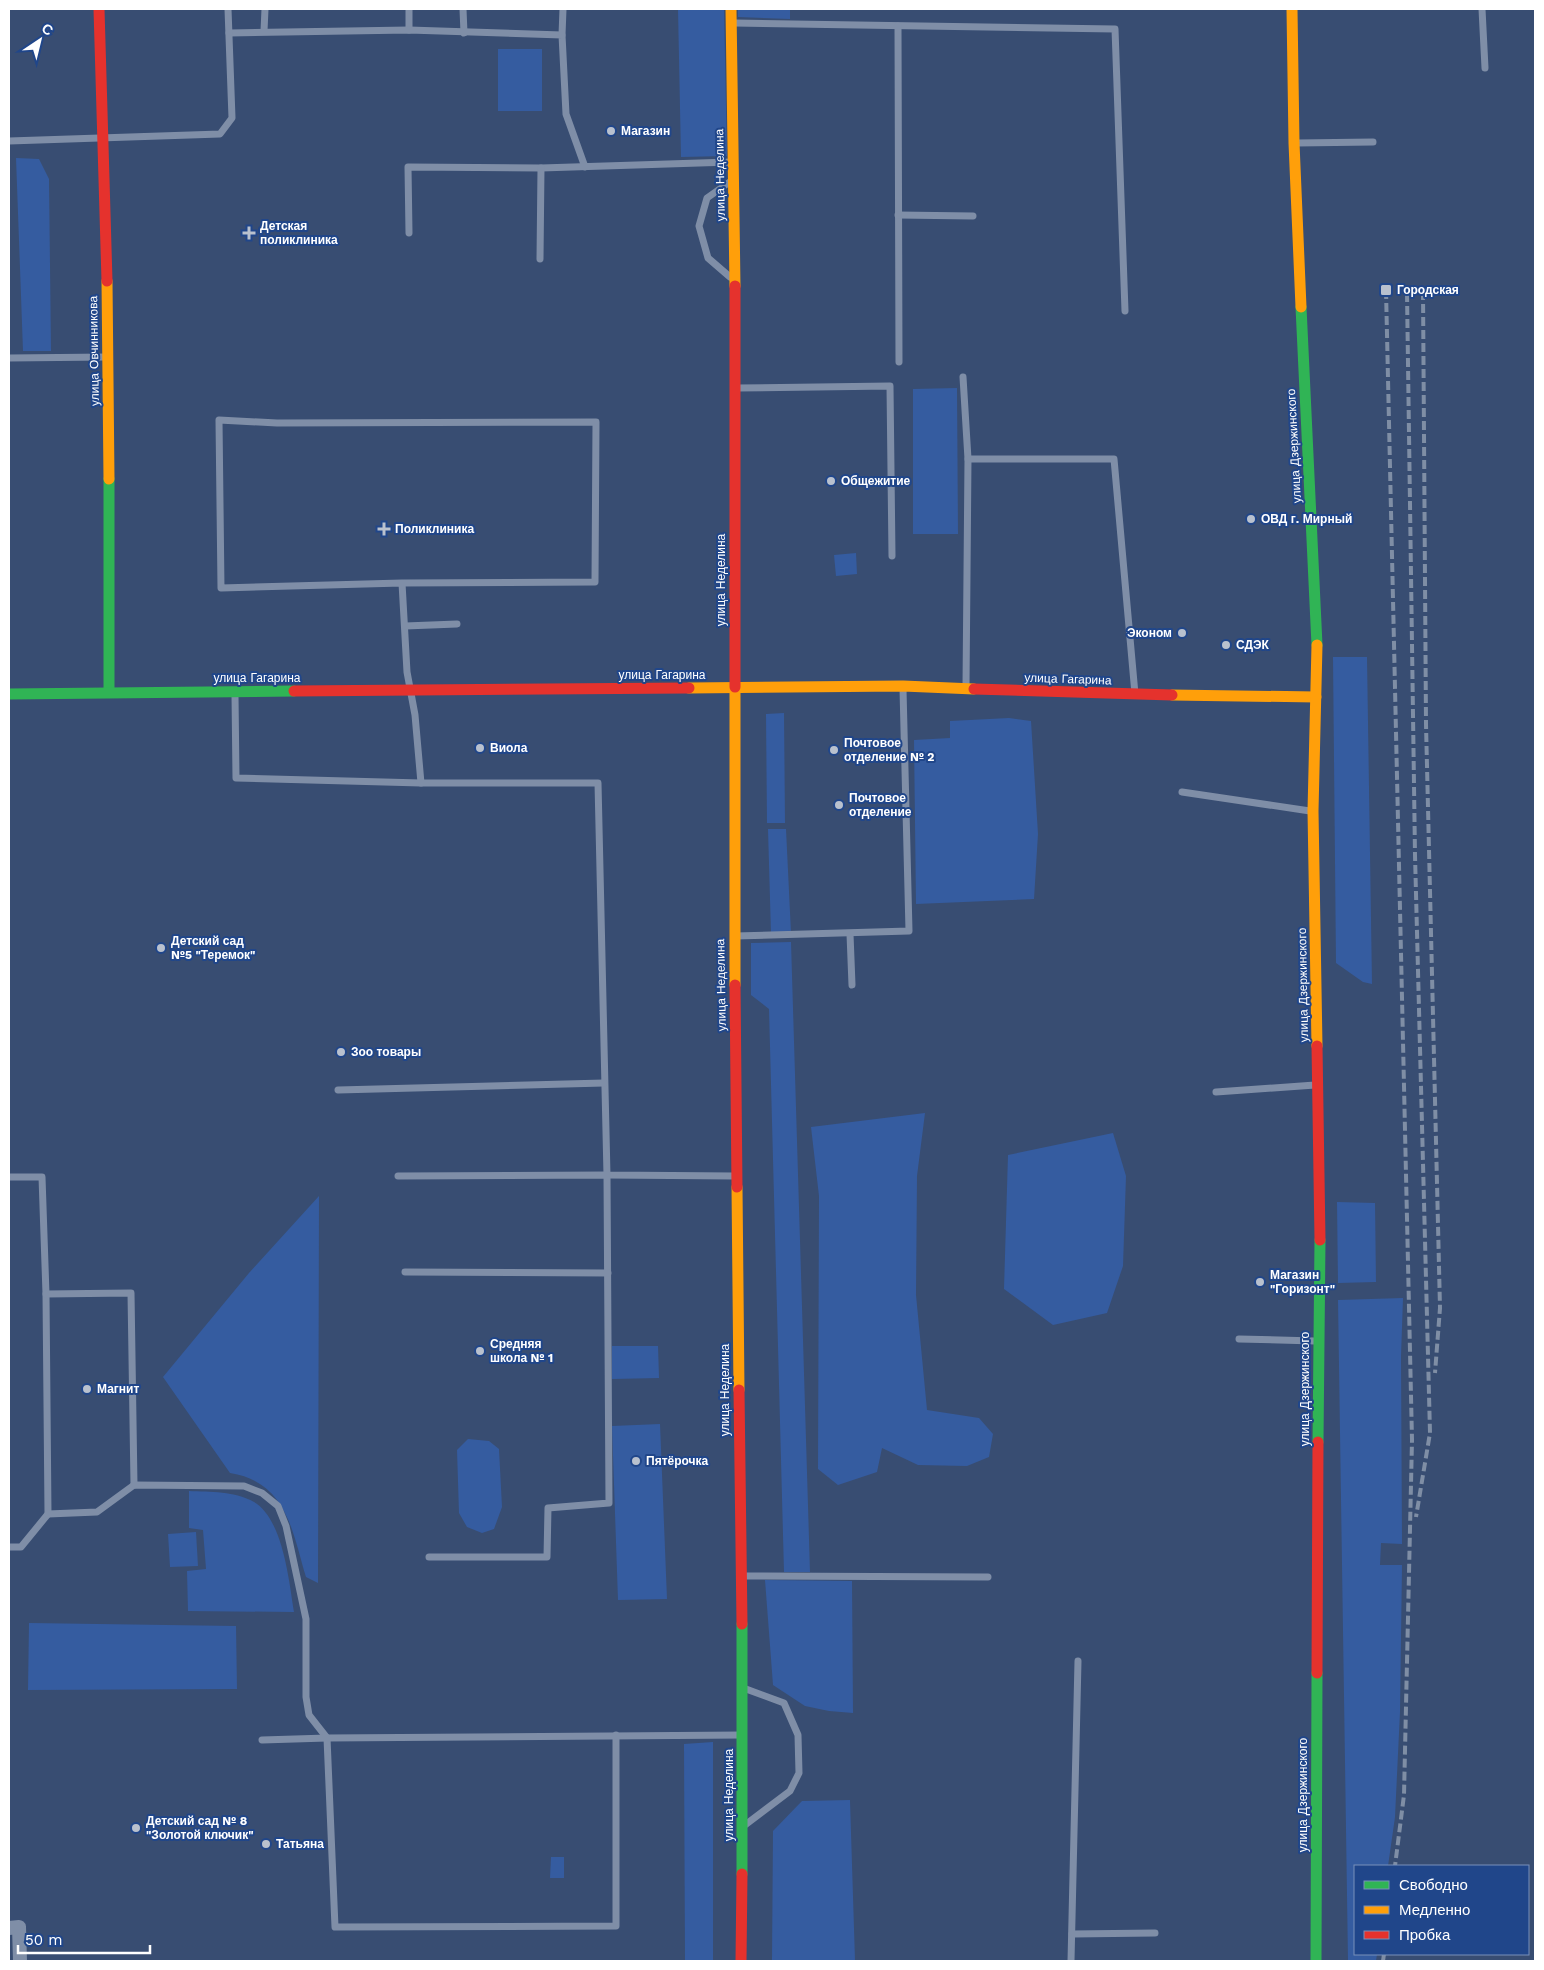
<svg xmlns="http://www.w3.org/2000/svg" width="1544" height="1970" font-family="'Work Sans',sans-serif">
	<rect width="100%" height="100%" fill="#384d72"/>
	<g fill="#355ca0">
		<polygon points="678,9 724,9 727,156 681,157"/>
		<polygon points="738,9 790,9 790,19 738,17"/>
		<rect x="498" y="49" width="44" height="62"/>
		<polygon points="16,158 39,159 49,179 51,351 23,351"/>
		<polygon points="957,388 958,534 913,534 913,389"/>
		<polygon points="856,553 857,574 836,576 834,555"/>
		<polygon points="1333,657 1367,657 1372,984 1363,982 1336,963"/>
		<polygon points="784,713 785,823 767,823 766,714"/>
		<polygon points="1009,718 1031,721 1038,834 1034,899 916,904 914,740 950,738 950,721"/>
		<polygon points="768,829 786,829 791,933 771,934"/>
		<polygon points="791,942 810,1572 784,1572 769,1009 751,995 751,943"/>
		<polygon points="925,1113 917,1176 916,1295 927,1410 979,1418 993,1434 989,1457 967,1466 918,1465 882,1448 877,1472 838,1485 818,1469 819,1196 811,1127"/>
		<polygon points="1113,1133 1126,1176 1123,1266 1107,1313 1053,1325 1004,1289 1008,1155"/>
		<path d="M 319,1196 L 318,1583 L 306,1577 C 292,1531 287,1482 230,1473 L 163,1377 L 249,1273 Z"/>
		<polygon points="1337,1202 1375,1203 1376,1282 1338,1283"/>
		<polygon points="1403,1298 1401,1356 1402,1544 1381,1543 1380,1565 1402,1565 1400,1712 1395,1817 1388,1866 1355,1866 1355,1954 1377,1954 1376,1961 1348,1961 1338,1300"/>
		<polygon points="612,1346 658,1346 659,1378 612,1379"/>
		<polygon points="660,1424 667,1599 618,1600 612,1426"/>
		<polygon points="468,1439 489,1441 499,1449 502,1507 494,1529 482,1533 467,1527 459,1513 457,1450"/>
		<path d="M 189,1491 C 210,1492 235,1491 254,1502 C 283,1519 289,1581 294,1612 L 188,1611 L 187,1571 L 206,1569 L 203,1530 L 189,1528 Z"/>
		<polygon points="196,1532 198,1566 170,1567 168,1534"/>
		<polygon points="765,1580 852,1581 853,1713 829,1711 805,1706 773,1685"/>
		<polygon points="29,1623 236,1626 237,1689 28,1690"/>
		<polygon points="713,1742 713,1961 685,1961 684,1744"/>
		<polygon points="850,1800 855,1961 772,1961 773,1831 802,1801"/>
		<polygon points="551,1857 564,1857 564,1878 550,1878"/>
	</g>
	<g fill="none" stroke-linecap="round" stroke-linejoin="round">
		<g stroke="#7f8ea7" stroke-width="7">
			<polyline points="409,9 409,30"/>
			<polyline points="463,9 464,33"/>
			<polyline points="1482,9 1485,68"/>
			<polyline points="734,23 1115,29 1125,311"/>
			<polyline points="898,26 899,362"/>
			<polyline points="264,31 265,9"/>
			<polyline points="229,33 409,30 562,35 566,114 585,167"/>
			<polyline points="562,35 563,9"/>
			<polyline points="9,141 220,134 232,118 228,9"/>
			<polyline points="1297,143 1373,142"/>
			<polyline points="898,215 973,216"/>
			<polyline points="409,233 408,167 541,168 731,162"/>
			<polyline points="540,259 541,168"/>
			<polyline points="730,277 708,258 699,226 707,198 731,181"/>
			<polyline points="9,358 108,357"/>
			<polyline points="963,377 968,459 966,687"/>
			<polyline points="737,388 890,386 892,556"/>
			<polyline points="968,459 1114,459 1135,694"/>
			<polyline points="402,583 221,588 219,420 277,423 596,422 595,582 402,583 407,672 415,715 421,783"/>
			<polyline points="405,626 457,624"/>
			<polyline points="235,695 236,778 421,783 598,783 607,1175 735,1176"/>
			<polyline points="1182,792 1310,811"/>
			<polyline points="850,934 852,985"/>
			<polyline points="735,936 909,931 903,689"/>
			<polyline points="338,1090 604,1083"/>
			<polyline points="1216,1092 1315,1085"/>
			<polyline points="398,1176 607,1175 609,1503 548,1508 547,1557 429,1557"/>
			<polyline points="9,1177 42,1177 46,1294 48,1514 21,1547 9,1547"/>
			<polyline points="405,1272 608,1273"/>
			<polyline points="46,1294 131,1293 134,1485"/>
			<polyline points="1239,1339 1315,1341"/>
			<polyline points="48,1514 97,1512 134,1485 244,1486 262,1493 278,1506 286,1526 306,1619 306,1697 309,1715 327,1738 335,1927 616,1926 616,1735"/>
			<polyline points="743,1576 988,1577"/>
			<polyline points="262,1740 327,1738 742,1735"/>
			<polyline points="745,1825 790,1791 799,1773 798,1735 784,1703 746,1689"/>
			<polyline points="1072,1934 1155,1933"/>
			<polyline points="1071,1961 1078,1661"/>
		</g>
		<polyline stroke="#7f8ea7" stroke-width="14" points="9,1928 19,1927 20,1961"/>
		<g stroke="#30b455" stroke-width="11">
			<polyline points="1301,307 1317,645"/>
			<polyline points="109,479 109,692"/>
			<polyline points="9,694 294,691"/>
			<polyline points="1318,1442 1320,1240"/>
			<polyline points="742,1874 742,1624"/>
			<polyline points="1316,1961 1317,1673"/>
		</g>
		<g stroke="#ff9f0a" stroke-width="11">
			<polyline points="731,9 735,286"/>
			<polyline points="1292,9 1294,143 1301,307"/>
			<polyline points="107,281 109,479"/>
			<polyline points="689,688 903,686 974,689"/>
			<polyline points="1172,695 1316,697"/>
			<polyline points="735,985 735,687"/>
			<polyline points="1317,1046 1313,811 1317,645"/>
			<polyline points="737,1187 739,1390"/>
		</g>
		<g stroke="#e5322d" stroke-width="11">
			<polyline points="99,9 107,281"/>
			<polyline points="735,286 735,687"/>
			<polyline points="974,689 1172,695"/>
			<polyline points="294,691 689,688"/>
			<polyline points="735,985 737,1187"/>
			<polyline points="1317,1046 1320,1240"/>
			<polyline points="739,1390 742,1624"/>
			<polyline points="1317,1673 1318,1442"/>
			<polyline points="741,1961 742,1874"/>
		</g>
		<g stroke="#7f8ea5" stroke-width="4" stroke-dasharray="9 4" stroke-linecap="butt">
			<polyline points="1386,290 1412,1440 1404,1795 1395,1866"/>
			<polyline points="1423,291 1426,724 1440,1308 1435,1373"/>
			<polyline points="1407,293 1415,855 1430,1433 1416,1517"/>
			<polyline points="1383,1961 1384,1954"/>
		</g>
	</g>
	<g fill="#b9c1ce" stroke="#20468a" stroke-width="2">
		<circle cx="611" cy="131" r="5"/>
		<path d="M246.5 225.5h5v5h5v5h-5v5h-5v-5h-5v-5h5z"/>
		<rect x="1380" y="284" width="12" height="12" rx="2.5"/>
		<circle cx="831" cy="481" r="5"/>
		<circle cx="1251" cy="519" r="5"/>
		<path d="M381.5 521.5h5v5h5v5h-5v5h-5v-5h-5v-5h5z"/>
		<circle cx="1182" cy="633" r="5"/>
		<circle cx="1226" cy="645" r="5"/>
		<circle cx="480" cy="748" r="5"/>
		<circle cx="834" cy="750" r="5"/>
		<circle cx="839" cy="805" r="5"/>
		<circle cx="161" cy="948" r="5"/>
		<circle cx="341" cy="1052" r="5"/>
		<circle cx="1260" cy="1282" r="5"/>
		<circle cx="480" cy="1351" r="5"/>
		<circle cx="87" cy="1389" r="5"/>
		<circle cx="636" cy="1461" r="5"/>
		<circle cx="136" cy="1828" r="5"/>
		<circle cx="266" cy="1844" r="5"/>
	</g>
	<g text-anchor="middle" dominant-baseline="central" stroke-width="4" stroke-linejoin="round" paint-order="stroke">
		<g font-size="12" font-weight="bold" fill="#fff" stroke="#20468a" text-anchor="start">
			<text x="621" y="131">Магазин</text>
			<text x="260" y="226">Детская<tspan x="260" dy="14">поликлиника</tspan></text>
			<text x="1397" y="290">Городская</text>
			<text x="841" y="481">Общежитие</text>
			<text x="1261" y="519">ОВД г. Мирный</text>
			<text x="395" y="529">Поликлиника</text>
			<text x="1172" y="633" text-anchor="end">Эконом</text>
			<text x="1236" y="645">СДЭК</text>
			<text x="844" y="743">Почтовое<tspan x="844" dy="14">отделение № 2</tspan></text>
			<text x="490" y="748">Виола</text>
			<text x="849" y="798">Почтовое<tspan x="849" dy="14">отделение</tspan></text>
			<text x="171" y="941">Детский сад<tspan x="171" dy="14">№5 "Теремок"</tspan></text>
			<text x="351" y="1052">Зоо товары</text>
			<text x="1270" y="1275">Магазин<tspan x="1270" dy="14">"Горизонт"</tspan></text>
			<text x="490" y="1344">Средняя<tspan x="490" dy="14">школа № 1</tspan></text>
			<text x="97" y="1389">Магнит</text>
			<text x="646" y="1461">Пятёрочка</text>
			<text x="146" y="1821">Детский сад № 8<tspan x="146" dy="14">"Золотой ключик"</tspan></text>
			<text x="276" y="1844">Татьяна</text>
		</g>
		<g font-size="12" fill="#fff" stroke="#20468a">
			<text transform="translate(720 175) rotate(-91)">улица Неделина</text>
			<text transform="translate(94 351) rotate(-91)">улица Овчинникова</text>
			<text transform="translate(1294 446) rotate(-93)">улица Дзержинского</text>
			<text transform="translate(721 580) rotate(-90)">улица Неделина</text>
			<text x="662" y="675">улица Гагарина</text>
			<text x="257" y="678">улица Гагарина</text>
			<text transform="translate(1068 679) rotate(2)">улица Гагарина</text>
			<text transform="translate(721 985) rotate(-91)">улица Неделина</text>
			<text transform="translate(1303 985) rotate(-91)">улица Дзержинского</text>
			<text transform="translate(1305 1389) rotate(-90)">улица Дзержинского</text>
			<text transform="translate(725 1390) rotate(-90)">улица Неделина</text>
			<text transform="translate(729 1795) rotate(-90)">улица Неделина</text>
			<text transform="translate(1303 1795) rotate(-90)">улица Дзержинского</text>
		</g>
	</g>
	<rect width="1544" height="1970" fill="none" stroke="#ffffff" stroke-width="20"/>
	<rect x="1354" y="1865" width="175" height="90" fill="#20468a" stroke="#7990b9"/>
	<rect x="1364" y="1881" width="25" height="8" fill="#30b455" stroke="#7990b9"/>
	<text x="1399" y="1890" font-size="15" fill="#ffffff">Свободно</text>
	<rect x="1364" y="1906" width="25" height="8" fill="#ff9f0a" stroke="#7990b9"/>
	<text x="1399" y="1915" font-size="15" fill="#ffffff">Медленно</text>
	<rect x="1364" y="1931" width="25" height="8" fill="#e5322d" stroke="#7990b9"/>
	<text x="1399" y="1940" font-size="15" fill="#ffffff">Пробка</text>
	<g transform="translate(40 40) rotate(35)" stroke="#20468a" stroke-width="4" paint-order="stroke">
	<path d="M0-4L9 19L0 12L-9 19Z" fill="#ffffff"/>
	<text y="-8" font-size="14" font-weight="bold" text-anchor="middle" fill="#ffffff">С</text>
	</g>
	<path d="M18 1945v8h132v-8" fill="none" stroke="#ffffff" stroke-width="2.5"/>
	<text x="25" y="1945" font-size="15" fill="#ffffff" stroke="#20468a" stroke-width="4" paint-order="stroke">50 m</text>
</svg>
